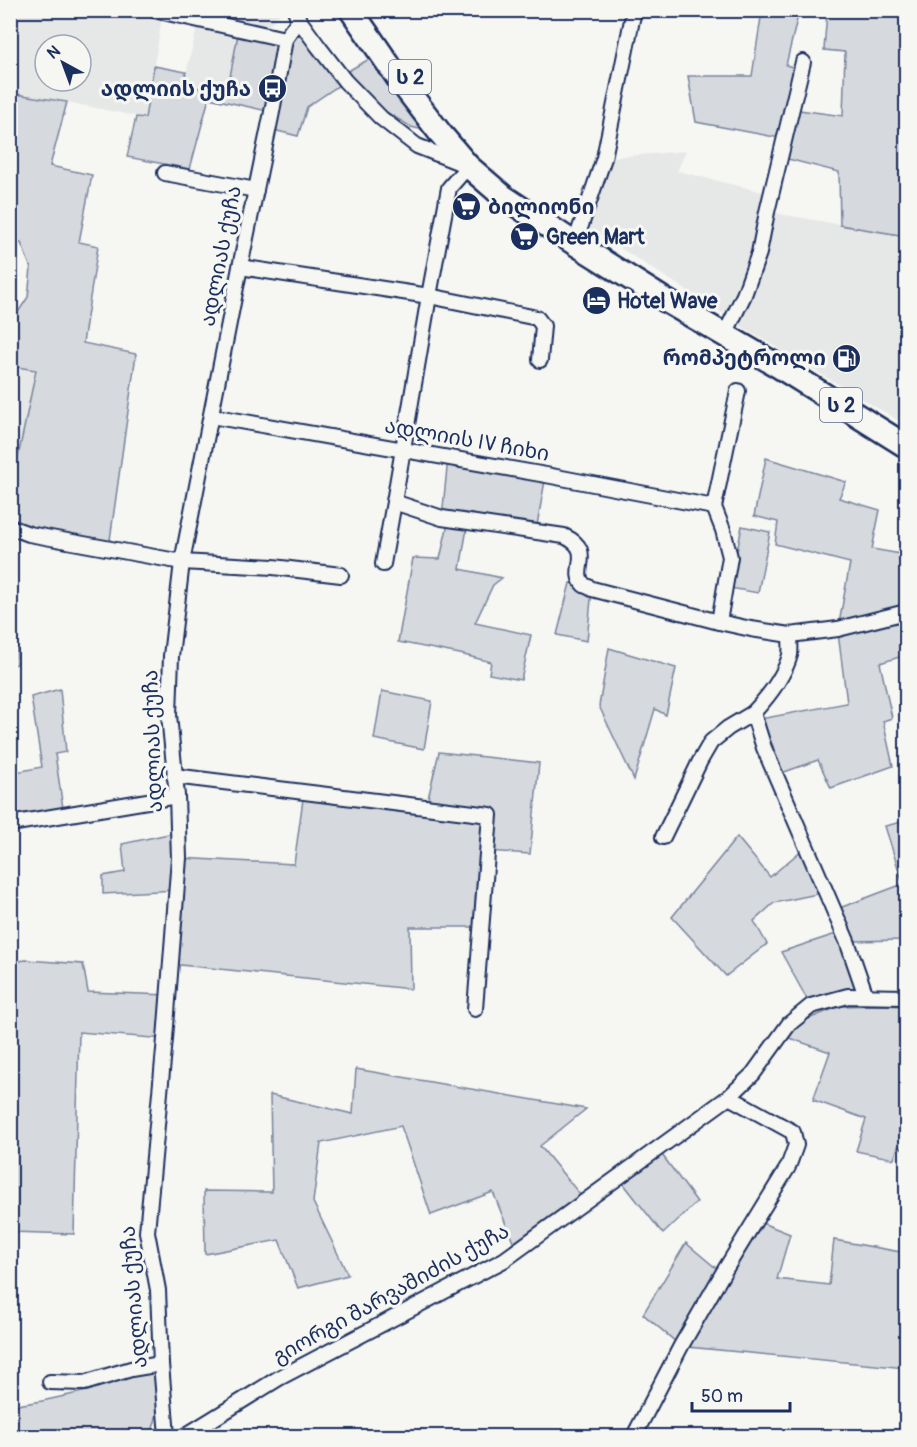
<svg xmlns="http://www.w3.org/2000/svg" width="917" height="1447" font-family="Pangolin,'Noto Sans Georgian',sans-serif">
	<rect width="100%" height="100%" fill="#f6f6f2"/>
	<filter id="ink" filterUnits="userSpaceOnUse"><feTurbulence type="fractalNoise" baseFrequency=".0167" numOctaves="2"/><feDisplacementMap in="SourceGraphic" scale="12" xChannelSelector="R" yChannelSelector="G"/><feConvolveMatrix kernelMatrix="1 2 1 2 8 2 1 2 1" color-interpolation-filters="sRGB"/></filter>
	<g filter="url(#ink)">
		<g fill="#e6e7e7" fill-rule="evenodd">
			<path d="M 154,10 L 163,12 L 145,118 L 67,102 L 16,94 L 11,131 L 11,11 ZM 45,45 L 81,45 L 81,81 L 45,81 Z"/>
			<polygon points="279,10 280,14 265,30 163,11"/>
			<polygon points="903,11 906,11 906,126"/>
			<polygon points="199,20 239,29 227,94 183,85"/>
			<polygon points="686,151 677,171 771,194 768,212 906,236 906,425 736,323 743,296 722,313 589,228 604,158"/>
			<polygon points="11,366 36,370 11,491"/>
		</g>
		<g fill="#d6d9dd" stroke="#78849e" stroke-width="1.5">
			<polygon points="762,11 799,11 786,65 801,70 792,109 843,116 845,52 824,50 827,12 903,11 906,126 906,236 840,225 839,172 780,157 785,139 696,122 688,76 752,76"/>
			<polygon points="299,20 345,81 307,107 298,136 269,129 272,112 209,98 190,169 127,157 136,117 145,118 154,66 186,72 183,85 227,93 239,29 285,39"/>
			<polygon points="373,57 432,132 411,127 378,107 346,72"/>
			<polygon points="16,94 67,102 50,166 92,175 79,242 98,246 83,343 136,354 109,547 45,533 11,522 11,491 36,370 11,366 11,323 28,297 31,268 21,243 11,243 10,131"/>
			<polygon points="448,458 546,475 536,531 468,522 460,569 502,578 493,585 475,623 531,635 521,680 489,674 491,662 460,654 398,642 413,558 440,559 449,519 442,518"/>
			<polygon points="766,458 846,482 839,498 880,510 872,549 906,555 906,612 838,629 850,563 775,544 778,522 754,516"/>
			<polygon points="742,526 770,532 758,593 730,588"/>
			<polygon points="570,583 584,585 592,589 587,641 557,635"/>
			<polygon points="904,619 906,629 906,655 880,663 892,718 883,721 893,766 831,788 818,760 779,774 773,746 760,719 847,703 838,633"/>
			<polygon points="10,625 16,626 17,664 11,666"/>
			<polygon points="609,648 676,668 666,715 655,709 634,780 599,706"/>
			<polygon points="60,689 66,752 55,754 64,815 11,824 11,773 42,767 31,697"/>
			<polygon points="382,691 432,701 424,749 374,739"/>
			<polygon points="439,752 539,763 530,854 487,851 481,927 410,927 411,989 171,964 176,890 103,894 103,876 125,872 122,844 178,832 179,858 294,864 304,792 426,807"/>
			<polygon points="906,821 906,940 849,941 837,909 903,884 885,826"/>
			<polygon points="737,837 770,877 803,849 822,893 774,903 754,921 767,944 726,976 672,917"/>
			<polygon points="839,933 860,985 856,993 808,1001 781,952"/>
			<polygon points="26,960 83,964 88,992 168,995 165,1039 79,1032 74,1234 11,1232 11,962"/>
			<polygon points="880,1005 906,1006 906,1150 898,1147 894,1159 856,1151 866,1119 813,1100 830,1052 786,1037 801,1022 840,1006"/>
			<polygon points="356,1069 586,1109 540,1146 583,1198 515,1247 493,1192 431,1215 401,1126 321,1143 313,1202 348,1275 298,1288 279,1240 205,1254 204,1191 272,1192 270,1095 353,1114"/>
			<polygon points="660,1152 697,1202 663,1234 623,1183"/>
			<polygon points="762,1223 790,1234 777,1279 829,1285 834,1240 906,1253 906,1368 688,1347"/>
			<polygon points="686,1243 717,1269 676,1342 643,1314"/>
			<path d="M 154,1372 C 161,1394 159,1415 150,1436 L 11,1436 L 11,1406 L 42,1401 L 92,1390 L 91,1383 Z"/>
		</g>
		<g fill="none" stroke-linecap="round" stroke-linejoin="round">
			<defs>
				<g id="minor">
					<polyline points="154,10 285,39"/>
					<path d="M 295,10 L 299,20 L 318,46 L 345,81 L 381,118 L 417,146 L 468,166 L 449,188 L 429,296 L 394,502 L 442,518 L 564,536 C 597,551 569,570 584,585 C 584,585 591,588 592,589 L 719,622 L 751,629 L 790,635 L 838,629 L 906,612"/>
					<polyline points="165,173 256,190"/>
					<polyline points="578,234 604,158 634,10"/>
					<polyline points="240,267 429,296 537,318 543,326 540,360"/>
					<polyline points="729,326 744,295 759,253 767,212 803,62"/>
					<polyline points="211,416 546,475 714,507"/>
					<polyline points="10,527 29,534 182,562 273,567 341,575"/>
					<polyline points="383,564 394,502"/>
					<polyline points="719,622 730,557 723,530 714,507 738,391"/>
					<path d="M 790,635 C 790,641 791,649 790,655 C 784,677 768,697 753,713 L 764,748 L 847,941 L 866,996"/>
					<polyline points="174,776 490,815 475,1009"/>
					<polyline points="10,824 177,796"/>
					<polyline points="663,837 700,761 711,742 728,728 753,713"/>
					<polyline points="50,1382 84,1383 131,1369 161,1364"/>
					<polyline points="167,1436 161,1364 158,1290 147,1232 165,1039 179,858 177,796 169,715 171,656 182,562 240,267 272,112 285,39 299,20"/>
					<polyline points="185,1436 279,1378 504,1260 729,1097 753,1074 789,1024 811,1006 848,996 906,997"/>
					<polyline points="634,1436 681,1346 723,1273 788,1167 796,1145 793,1132 729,1097"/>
				</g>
				<polyline id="trunk" points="351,10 400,81 440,133 468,166 504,197 574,243 668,302 778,366 906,446"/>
			</defs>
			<use href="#minor" stroke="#1b2f5e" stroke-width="18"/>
			<use href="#trunk" stroke="#1b2f5e" stroke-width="27"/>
			<use href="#minor" stroke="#f6f6f2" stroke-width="14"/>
			<use href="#trunk" stroke="#f6f6f2" stroke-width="22"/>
		</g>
	</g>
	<defs>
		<symbol id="bus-disc" viewBox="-11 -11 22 22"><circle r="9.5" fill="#1b2f5e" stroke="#f6f6f2"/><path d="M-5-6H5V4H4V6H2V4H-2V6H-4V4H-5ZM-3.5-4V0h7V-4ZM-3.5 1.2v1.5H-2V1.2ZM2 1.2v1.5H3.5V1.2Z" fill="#fff"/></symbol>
		<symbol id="supermarket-disc" viewBox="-11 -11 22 22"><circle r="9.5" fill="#1b2f5e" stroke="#f6f6f2"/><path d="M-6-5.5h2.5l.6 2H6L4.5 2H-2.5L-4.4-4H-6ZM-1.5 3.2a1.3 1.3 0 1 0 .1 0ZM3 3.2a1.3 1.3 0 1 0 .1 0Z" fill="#fff"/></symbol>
		<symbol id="hotel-disc" viewBox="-11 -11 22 22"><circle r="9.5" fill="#1b2f5e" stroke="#f6f6f2"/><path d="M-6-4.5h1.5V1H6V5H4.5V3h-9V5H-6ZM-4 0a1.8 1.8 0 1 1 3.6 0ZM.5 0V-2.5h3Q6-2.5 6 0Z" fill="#fff"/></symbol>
		<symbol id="fuel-disc" viewBox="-11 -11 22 22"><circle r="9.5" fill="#1b2f5e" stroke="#f6f6f2"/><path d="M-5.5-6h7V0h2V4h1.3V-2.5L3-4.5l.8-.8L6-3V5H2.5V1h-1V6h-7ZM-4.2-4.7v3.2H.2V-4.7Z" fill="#fff"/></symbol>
	</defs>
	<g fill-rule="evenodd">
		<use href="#bus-disc" x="256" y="72" width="33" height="33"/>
		<use href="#supermarket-disc" x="450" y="190" width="33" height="33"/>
		<use href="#supermarket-disc" x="508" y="220" width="33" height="33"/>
		<use href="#hotel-disc" x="580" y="284" width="33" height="33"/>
		<use href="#fuel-disc" x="830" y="342" width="33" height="33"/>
	</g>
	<g text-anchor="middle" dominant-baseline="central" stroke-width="6" stroke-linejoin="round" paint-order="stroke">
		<g fill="#f6f6f2" stroke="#5d6b8a" stroke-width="1.5">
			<rect x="389" y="60" width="42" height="34" rx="4.5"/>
			<rect x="820" y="388" width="42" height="34" rx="4.5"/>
		</g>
		<g font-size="20" font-weight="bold" fill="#1b2f5e">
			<text x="410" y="77">ს 2</text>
			<text x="841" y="405">ს 2</text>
		</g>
		<g font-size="21" font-weight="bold" fill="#1b2f5e" stroke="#f6f6f2" text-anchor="start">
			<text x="251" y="89" text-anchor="end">ადლიის ქუჩა</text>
			<text x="488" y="207">ბილიონი</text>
			<text x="546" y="237">Green Mart</text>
			<text x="617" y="301">Hotel Wave</text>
			<text x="826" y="358" text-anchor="end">რომპეტროლი</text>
		</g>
		<g font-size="21" fill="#1b2f5e" stroke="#f6f6f2">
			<text transform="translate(221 256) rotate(-79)">ადლიას ქუჩა</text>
			<text transform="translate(467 440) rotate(10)">ადლიის IV ჩიხი</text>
			<text transform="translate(153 741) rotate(-92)">ადლიას ქუჩა</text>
			<text transform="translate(391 1294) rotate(-29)">გიორგი შარვაშიძის ქუჩა</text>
			<text transform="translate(134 1297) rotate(-95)">ადლიას ქუჩა</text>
		</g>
	</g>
	<rect width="917" height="1447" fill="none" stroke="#f6f6f2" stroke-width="36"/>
	<rect x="18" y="18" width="881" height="1411" fill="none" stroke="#1b2f5e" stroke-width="2" filter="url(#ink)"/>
	<g transform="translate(63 63) rotate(319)"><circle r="28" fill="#f6f6f2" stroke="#9ea6b7" stroke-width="1.5"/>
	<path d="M0-4.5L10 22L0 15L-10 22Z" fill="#1b2f5e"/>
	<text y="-9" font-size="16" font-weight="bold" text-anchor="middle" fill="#1b2f5e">N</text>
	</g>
	<path d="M692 1402v9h98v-9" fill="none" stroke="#1b2f5e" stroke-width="3"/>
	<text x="701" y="1402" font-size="18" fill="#1b2f5e" stroke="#f6f6f2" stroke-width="4.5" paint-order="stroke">50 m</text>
</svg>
